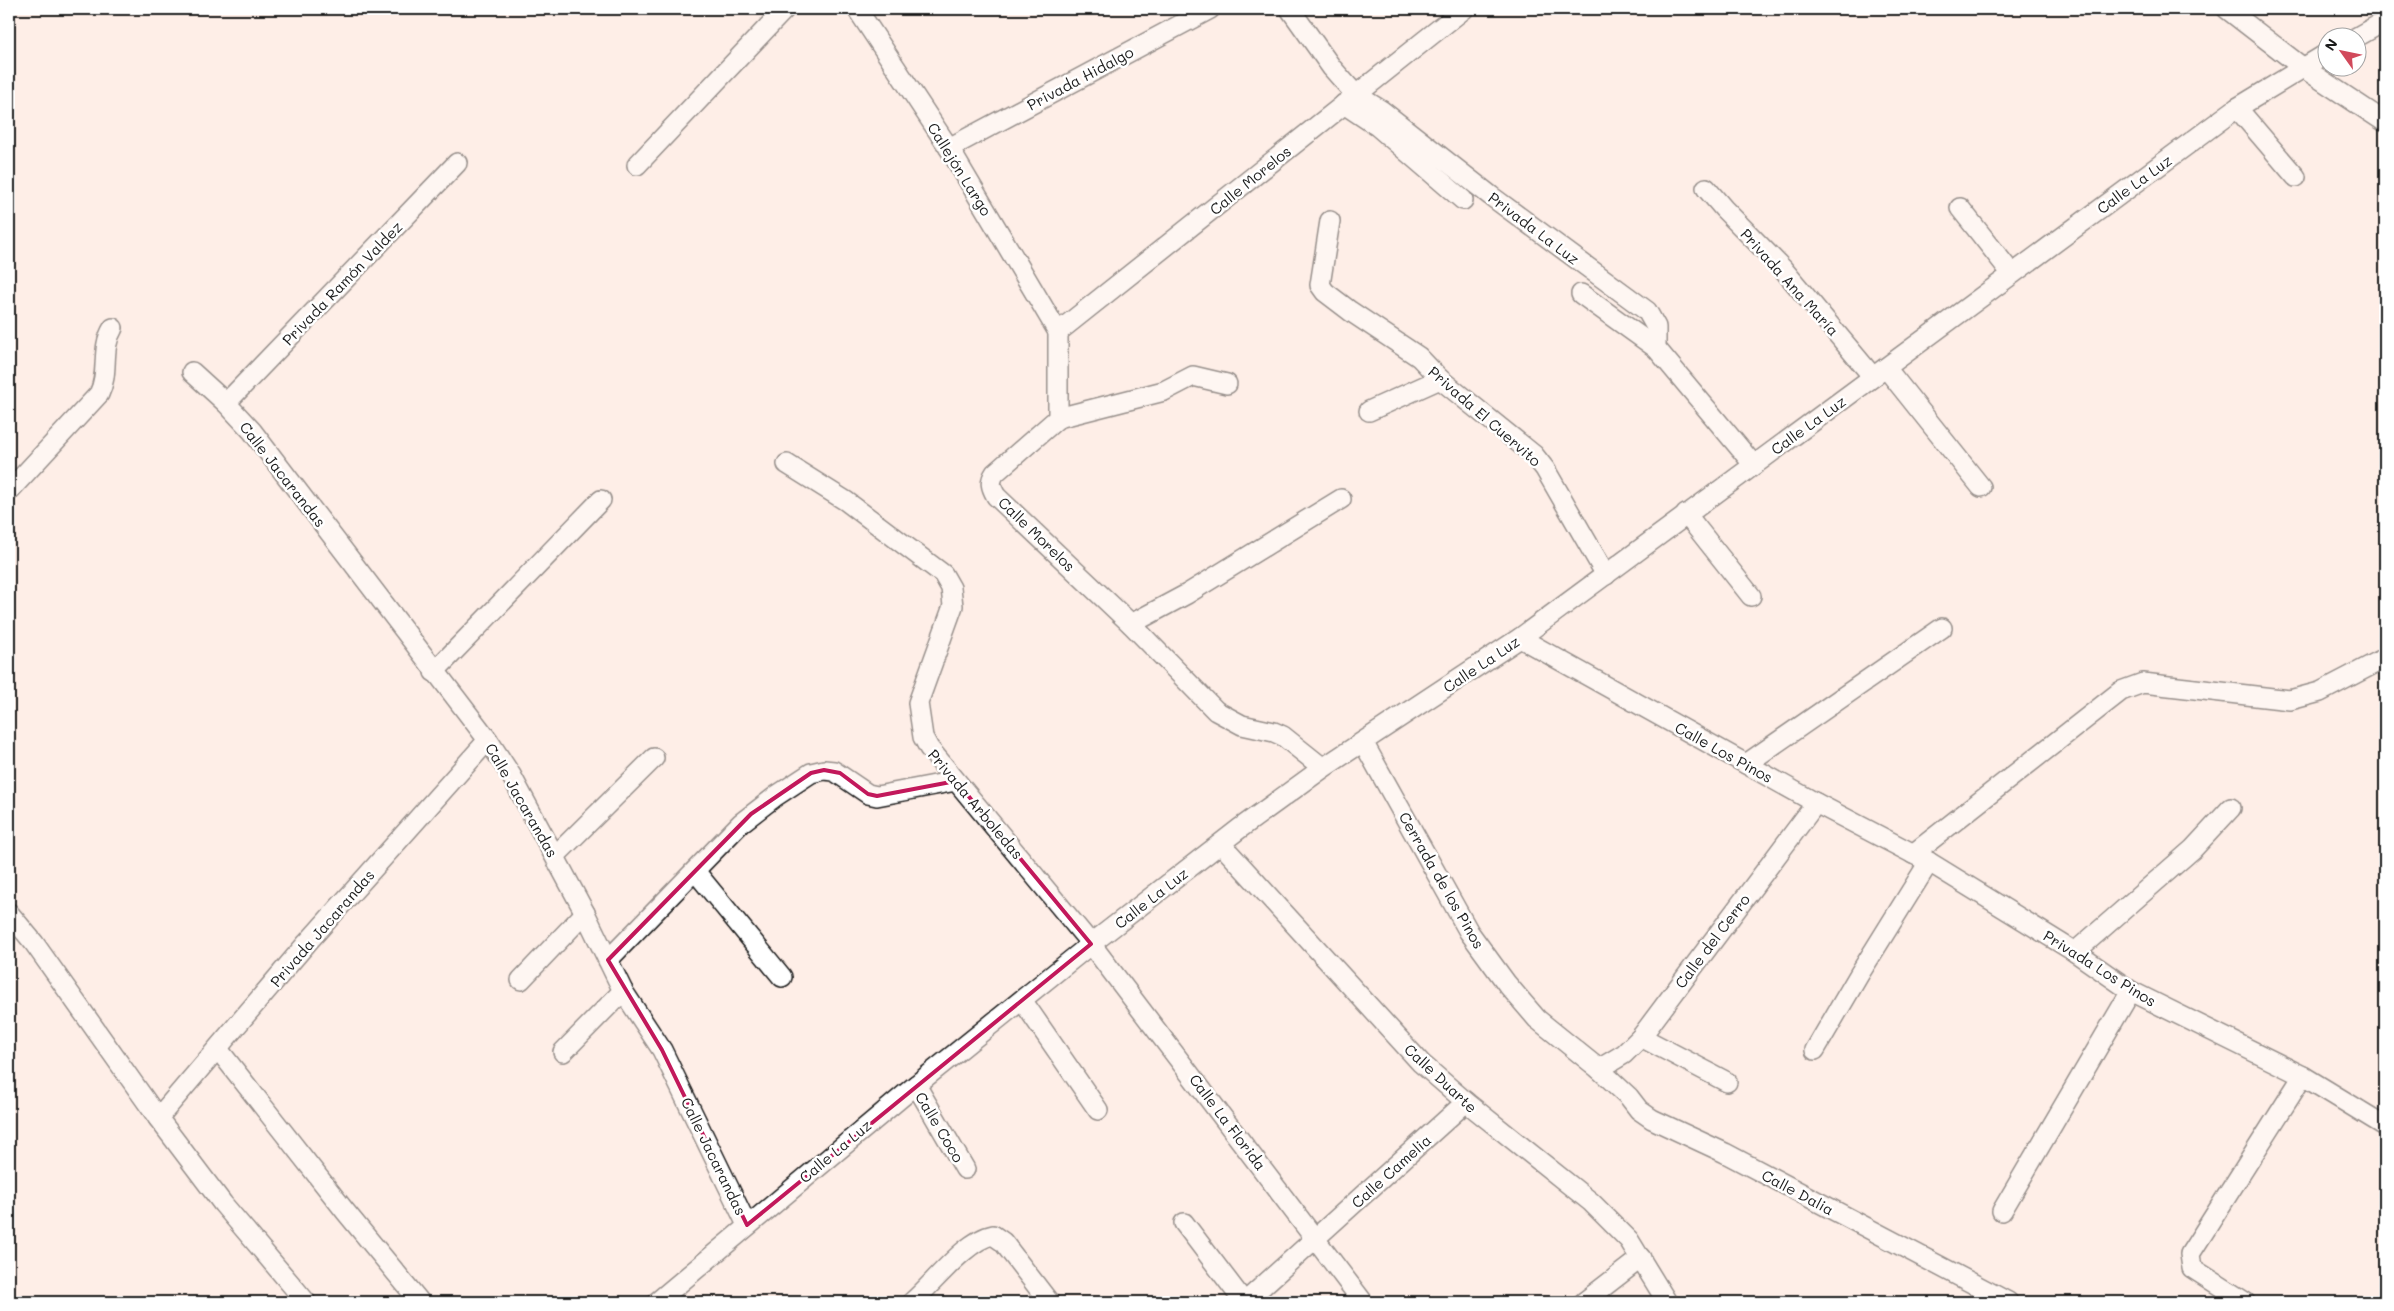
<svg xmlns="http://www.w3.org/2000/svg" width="2394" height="1311" font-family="Mali,sans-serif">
	<rect width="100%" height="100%" fill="#feeee7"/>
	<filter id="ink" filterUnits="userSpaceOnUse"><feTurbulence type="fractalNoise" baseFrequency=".02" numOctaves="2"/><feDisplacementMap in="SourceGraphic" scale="10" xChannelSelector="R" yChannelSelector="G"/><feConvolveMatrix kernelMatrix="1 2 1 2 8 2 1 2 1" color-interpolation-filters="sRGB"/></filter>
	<g filter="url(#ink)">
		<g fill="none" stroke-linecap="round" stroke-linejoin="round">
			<defs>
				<g id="minor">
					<polyline points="857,9 949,148 1058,332"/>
					<polyline points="1290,9 1332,68 1355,94 1381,110 1491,196 1647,311 1656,327 1656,348 1753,464"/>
					<polyline points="2227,9 2302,67 2385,122"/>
					<polyline points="2355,38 2385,21"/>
					<polyline points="1344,104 1377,126 1463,200"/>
					<polyline points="2237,108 2296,177"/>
					<polyline points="949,148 1210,9"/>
					<polyline points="637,165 785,9"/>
					<polyline points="1706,188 1724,209 1783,269 1873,377"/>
					<polyline points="1960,208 2012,274"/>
					<polyline points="1330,221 1320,285 1325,292 1350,311 1419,357 1440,379 1534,455 1545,469 1606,575"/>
					<polyline points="1581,294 1656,348"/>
					<path d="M 1058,332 L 1058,418 L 995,473 C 989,482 991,487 996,496 L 1131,624 L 1216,711 L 1242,725 L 1274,732 L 1283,736 L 1323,768"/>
					<polyline points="1058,332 1464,9"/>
					<polyline points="1886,368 1981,487"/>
					<polyline points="192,372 226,403 252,431 488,740 511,775 585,913 623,991 662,1050 747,1225"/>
					<polyline points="226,403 457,163"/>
					<polyline points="1369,411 1440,379"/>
					<polyline points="1058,418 1164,391 1193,376 1227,384"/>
					<polyline points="787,464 846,501 943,574 951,588 953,606 918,703 923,737 929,748 1091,944 1363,1302"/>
					<path d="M 9,491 L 99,394 C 110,372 100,349 113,328"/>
					<polyline points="1686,514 1751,596"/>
					<polyline points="1131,624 1187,594 1341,499"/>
					<polyline points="1520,638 1816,803 1929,862 2075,952 2131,991 2303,1076 2385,1126"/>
					<polyline points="434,672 601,500"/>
					<polyline points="1363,742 1469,932 1507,984 1537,1019 1599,1069 1629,1097 1639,1110 1652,1119 1725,1153 2008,1302"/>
					<polyline points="1746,764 1942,628"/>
					<polyline points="1221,844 1421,1063 1466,1102 1591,1202 1629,1240 1667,1302"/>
					<polyline points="1913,854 2121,691 2143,683 2290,700 2320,692 2385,658"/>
					<polyline points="555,856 654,758"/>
					<polyline points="695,871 782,977"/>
					<polyline points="9,913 34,943 158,1118 223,1204 306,1302"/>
					<polyline points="2075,952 2193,849 2231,808"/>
					<polyline points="608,960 741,823 776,796 811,773 824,770 834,771 868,794 877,796 956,781"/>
					<polyline points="521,980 585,913"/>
					<polyline points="1022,1000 1098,1110"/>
					<polyline points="1641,1037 1727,1082"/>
					<polyline points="218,1049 345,1211 420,1302"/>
					<polyline points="1815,1050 1860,973 1929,862"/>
					<polyline points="563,1052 623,991"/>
					<polyline points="1599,1069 1624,1054 1641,1037 1816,803"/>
					<polyline points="916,1085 965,1169"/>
					<polyline points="158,1118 307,943 488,740"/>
					<polyline points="2002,1211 2131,991"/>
					<polyline points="1184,1223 1244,1302"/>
					<polyline points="657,1302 916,1085 1091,944 1239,829 1323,768 1520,638 2237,108 2326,54"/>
					<path d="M 912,1302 C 933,1284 966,1240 993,1235 L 1003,1242 L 1049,1302"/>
					<polyline points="1245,1302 1466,1102"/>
					<polyline points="1584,1302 1641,1258"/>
					<polyline points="2245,1302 2192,1268 2190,1254 2303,1076"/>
				</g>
			</defs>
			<use href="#minor" stroke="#1c1c1c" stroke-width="22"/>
			<use href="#minor" stroke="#fff" stroke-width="19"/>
		</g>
	</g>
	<path d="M0 0H2394V1311H0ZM 824,770 L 840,773 L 868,794 L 877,796 L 956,781 L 1091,944 L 747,1225 L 662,1050 L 608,960 L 751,814 L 811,773 Z" fill="#feeee7" fill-opacity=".55" fill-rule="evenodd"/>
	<path fill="none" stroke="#c2185b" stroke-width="4" stroke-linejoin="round" d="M 824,770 L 840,773 L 868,794 L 877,796 L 956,781 L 1091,944 L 747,1225 L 662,1050 L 608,960 L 751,814 L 811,773 Z"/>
	<g text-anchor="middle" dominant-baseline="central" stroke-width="5" stroke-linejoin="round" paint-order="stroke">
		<g font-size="15" fill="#1c1c1c" stroke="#fff">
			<text transform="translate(1080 78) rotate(-28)">Privada Hidalgo</text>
			<text transform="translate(960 169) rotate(58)">Callejón Largo</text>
			<text transform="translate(1250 180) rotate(-39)">Calle Morelos</text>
			<text transform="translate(2134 184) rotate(-36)">Calle La Luz</text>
			<text transform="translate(1534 228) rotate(37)">Privada La Luz</text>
			<text transform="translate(1790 282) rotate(48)">Privada Ana María</text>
			<text transform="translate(342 283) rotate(-46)">Privada Ramón Valdez</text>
			<text transform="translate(1485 416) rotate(41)">Privada El Cuervito</text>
			<text transform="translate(1808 425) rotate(-36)">Calle La Luz</text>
			<text transform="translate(283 474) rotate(52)">Calle Jacarandas</text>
			<text transform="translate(1037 534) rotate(44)">Calle Morelos</text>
			<text transform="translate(1481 664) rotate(-34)">Calle La Luz</text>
			<text transform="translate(1724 752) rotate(29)">Calle Los Pinos</text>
			<text transform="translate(522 800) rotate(60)">Calle Jacarandas</text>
			<text transform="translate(976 804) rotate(50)">Privada Arboledas</text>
			<text transform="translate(1442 880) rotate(60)">Cerrada de los Pinos</text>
			<text transform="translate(1151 898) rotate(-38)">Calle La Luz</text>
			<text transform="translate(322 928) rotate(-49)">Privada Jacarandas</text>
			<text transform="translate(1712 941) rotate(-53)">Calle del Cerro</text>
			<text transform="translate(2100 968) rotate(32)">Privada Los Pinos</text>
			<text transform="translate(1441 1078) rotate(43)">Calle Duarte</text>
			<text transform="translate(1228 1122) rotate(53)">Calle La Florida</text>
			<text transform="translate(940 1127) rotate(59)">Calle Coco</text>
			<text transform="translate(835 1151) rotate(-40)">Calle La Luz</text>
			<text transform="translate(714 1156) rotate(64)">Calle Jacarandas</text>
			<text transform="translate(1391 1171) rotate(-42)">Calle Camelia</text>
			<text transform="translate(1798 1192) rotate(28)">Calle Dalia</text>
		</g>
	</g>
	<rect width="2394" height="1311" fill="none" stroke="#fff" stroke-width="30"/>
	<rect x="15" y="15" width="2364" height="1281" fill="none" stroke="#1c1c1c" stroke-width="2" filter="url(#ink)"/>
	<g transform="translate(2342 52) rotate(303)"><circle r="24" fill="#ffffff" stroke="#a4a4a4"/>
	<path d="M0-4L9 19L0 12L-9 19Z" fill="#d1495b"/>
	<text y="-8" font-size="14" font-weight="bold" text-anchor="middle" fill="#1c1c1c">N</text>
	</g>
</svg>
